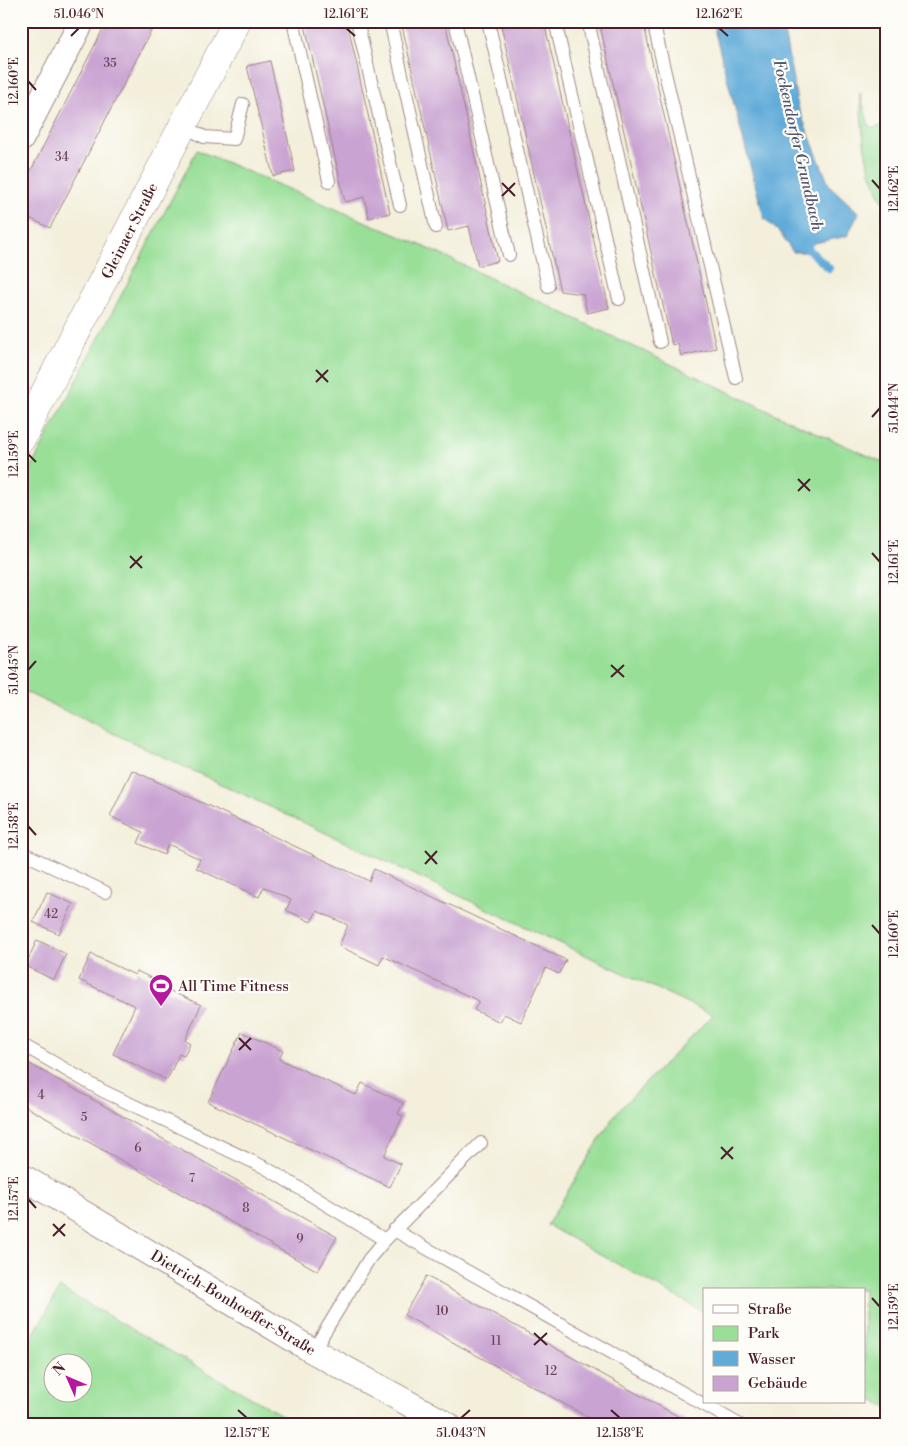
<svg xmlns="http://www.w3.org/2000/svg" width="908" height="1446" font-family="'Libre Bodoni',serif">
	<rect width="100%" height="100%" fill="#fdfcf7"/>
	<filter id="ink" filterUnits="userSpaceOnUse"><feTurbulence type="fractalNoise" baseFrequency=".02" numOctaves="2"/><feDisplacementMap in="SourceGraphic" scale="10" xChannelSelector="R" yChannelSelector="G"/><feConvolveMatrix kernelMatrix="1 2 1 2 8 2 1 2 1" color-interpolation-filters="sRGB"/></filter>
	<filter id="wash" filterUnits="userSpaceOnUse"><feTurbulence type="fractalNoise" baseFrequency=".0096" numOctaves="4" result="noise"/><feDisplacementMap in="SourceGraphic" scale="20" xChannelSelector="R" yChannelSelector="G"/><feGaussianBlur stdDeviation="1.12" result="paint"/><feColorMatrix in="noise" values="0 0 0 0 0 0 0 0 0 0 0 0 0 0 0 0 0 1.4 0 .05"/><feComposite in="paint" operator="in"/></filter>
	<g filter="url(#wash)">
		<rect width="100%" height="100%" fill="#f3efdb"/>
		<g fill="#99df98" stroke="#727f62" fill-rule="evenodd">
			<path d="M 860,93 L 869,126 L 872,128 L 887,125 L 887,208 C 863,168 863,138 860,93 Z"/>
			<polygon points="197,150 425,247 794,423 887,464 887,1407 864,1395 864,1290 704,1290 704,1312 547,1225 616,1113 713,1015 21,690 21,487"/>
			<path d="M 60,1288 L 299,1425 L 21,1425 L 21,1356 ZM 52,1364 L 82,1364 L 82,1394 L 52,1394 Z"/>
		</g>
		<polygon fill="#61abd9" stroke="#566582" points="712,21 782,21 798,107 829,185 859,213 847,236 815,243 810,245 806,252 793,252 779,232 764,218"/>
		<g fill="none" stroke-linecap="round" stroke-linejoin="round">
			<polyline stroke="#61abd9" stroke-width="8" points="807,241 809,250 829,268"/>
		</g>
		<g id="blocks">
			<g fill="#c9a3d2">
				<polygon points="107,21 156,21 50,228 21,214 21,190"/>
				<polygon points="304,21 347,21 390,213 369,218 364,197 345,202"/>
				<polygon points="401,21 445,21 498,261 478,266 469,226 448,231"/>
				<polygon points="500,21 544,21 609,308 587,313 583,294 560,291"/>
				<polygon points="599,21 643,21 716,348 681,356 678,344 672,345"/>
				<polygon points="270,61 295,171 273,176 247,66"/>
				<polygon points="132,770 369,881 374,869 566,960 559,974 546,968 521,1022 504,1014 500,1022 474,1010 479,1001 383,956 379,965 339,946 348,925 317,911 311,922 286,910 291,900 264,887 259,897 196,868 200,859 168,844 164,855 138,843 143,832 110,816"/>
				<polygon points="47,892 73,904 59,934 33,922"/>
				<polygon points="37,940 66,954 54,980 25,966"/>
				<polygon points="91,954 135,975 137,971 165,985 164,988 201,1005 185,1040 190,1043 184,1056 179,1054 167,1080 113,1054 135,1006 79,980"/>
				<polygon points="242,1032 283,1051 279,1059 356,1095 362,1083 403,1103 398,1114 403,1116 384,1156 401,1164 390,1187 208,1102"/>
				<polygon points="21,1059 337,1237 318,1271 21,1104"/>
				<polygon points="426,1276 643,1397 694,1425 602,1425 404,1315"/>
			</g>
		</g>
	</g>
	<g filter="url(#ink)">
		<use href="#blocks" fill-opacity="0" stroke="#9e8783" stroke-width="1"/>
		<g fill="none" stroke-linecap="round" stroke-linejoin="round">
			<defs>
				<g id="service">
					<polyline points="293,21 329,181"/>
					<polyline points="357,21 400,205"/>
					<polyline points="390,21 436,227"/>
					<polyline points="455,21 509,255"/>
					<polyline points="488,21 548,286"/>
					<polyline points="555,21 619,299"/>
					<polyline points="588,21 660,342"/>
					<polyline points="653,21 736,378"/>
					<polyline points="184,126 204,137 234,139 243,104"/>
					<polyline points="21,852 105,892"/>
					<polyline points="21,1044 103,1091 266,1168 385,1240"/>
					<polyline points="394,1230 740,1425"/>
					<polyline points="313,1351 369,1259 385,1240 481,1143"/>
				</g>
				<g id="minor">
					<polyline points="21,139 82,21"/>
					<polyline points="21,1176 313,1351 448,1425"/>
				</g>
				<polyline id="tertiary" points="21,439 237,21"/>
			</defs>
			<use href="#service" stroke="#9e8783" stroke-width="14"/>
			<use href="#minor" stroke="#9e8783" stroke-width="27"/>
			<use href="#tertiary" stroke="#9e8783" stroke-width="29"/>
			<use href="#service" stroke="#fff" stroke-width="12"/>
			<use href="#minor" stroke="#fff" stroke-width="25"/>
			<use href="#tertiary" stroke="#fff" stroke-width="28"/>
		</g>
	</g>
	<path fill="none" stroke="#4a1f2b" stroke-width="2" d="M 346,28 L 355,36M 719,28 L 728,36M 71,36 L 79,28M 28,81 L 36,90M 872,180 L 880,189M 502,183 L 515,196M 502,196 L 515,183M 316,370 L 328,382M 316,382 L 328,370M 872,417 L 880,408M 28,454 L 36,462M 798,479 L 810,491M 798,491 L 810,479M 872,553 L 880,562M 130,556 L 142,568M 130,568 L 142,556M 611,665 L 624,677M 28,670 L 36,661M 611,677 L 624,665M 28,826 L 36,835M 425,851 L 437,864M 425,864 L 437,851M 872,925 L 880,934M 239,1038 L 251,1050M 239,1050 L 251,1038M 721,1147 L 733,1159M 721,1159 L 733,1147M 28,1199 L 36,1208M 53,1224 L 65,1236M 53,1236 L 65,1224M 872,1298 L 880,1307M 534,1333 L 547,1345M 534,1345 L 547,1333M 238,1410 L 247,1418M 611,1410 L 620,1418M 461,1418 L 470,1410"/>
	<defs>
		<symbol id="stadium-pin" viewBox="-11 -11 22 30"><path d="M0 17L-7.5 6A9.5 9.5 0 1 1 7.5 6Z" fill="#b5179e" stroke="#fdfcf7"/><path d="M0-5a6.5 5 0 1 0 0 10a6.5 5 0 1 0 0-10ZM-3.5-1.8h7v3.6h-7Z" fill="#fff"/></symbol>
	</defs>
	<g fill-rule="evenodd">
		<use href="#stadium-pin" x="147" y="972" width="28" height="38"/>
	</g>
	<g text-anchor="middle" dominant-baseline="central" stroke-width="4.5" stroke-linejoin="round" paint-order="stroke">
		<g font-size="12" fill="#6a4055">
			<text x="110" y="63">35</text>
			<text x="62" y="157">34</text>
			<text x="51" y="914">42</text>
			<text x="41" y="1095">4</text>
			<text x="84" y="1117">5</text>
			<text x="138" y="1148">6</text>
			<text x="192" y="1178">7</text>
			<text x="246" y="1208">8</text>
			<text x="300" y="1239">9</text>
			<text x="442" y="1311">10</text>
			<text x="496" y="1341">11</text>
			<text x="551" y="1371">12</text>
		</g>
		<g font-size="15" fill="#4a1f2b" stroke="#fdfcf7">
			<text transform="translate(130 231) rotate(-63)">Gleinaer Straße</text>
			<text transform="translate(233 1303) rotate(31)">Dietrich-Bonhoeffer-Straße</text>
		</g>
		<g font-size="15" fill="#4a1f2b" stroke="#fdfcf7" text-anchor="start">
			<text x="178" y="986">All Time Fitness</text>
		</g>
		<g font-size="16" font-style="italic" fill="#535771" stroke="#fdfcf7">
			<text transform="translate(798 145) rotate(77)">Fockendorfer Grundbach</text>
		</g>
	</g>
	<rect width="908" height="1446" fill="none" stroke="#fdfcf7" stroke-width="55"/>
	<rect x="703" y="1288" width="162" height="115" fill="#fdfcf7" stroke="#b5a4a5"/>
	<rect x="713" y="1305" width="25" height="8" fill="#ffffff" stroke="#b5a4a5"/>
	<text x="748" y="1314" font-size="15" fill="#4a1f2b">Straße</text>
	<rect x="713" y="1326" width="25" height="15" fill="#99df98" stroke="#b5a4a5"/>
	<text x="748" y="1338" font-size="15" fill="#4a1f2b">Park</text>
	<rect x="713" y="1351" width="25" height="15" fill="#61abd9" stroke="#b5a4a5"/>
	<text x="748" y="1364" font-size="15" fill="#4a1f2b">Wasser</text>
	<rect x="713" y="1376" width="25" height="15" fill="#c9a3d2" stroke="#b5a4a5"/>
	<text x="748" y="1388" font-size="15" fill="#4a1f2b">Gebäude</text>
	<g transform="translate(68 1378) rotate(315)"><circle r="24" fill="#fdfcf7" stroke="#b5a4a5"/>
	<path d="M0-4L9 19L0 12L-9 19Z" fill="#b5179e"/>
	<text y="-8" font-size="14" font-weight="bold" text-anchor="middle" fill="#4a1f2b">N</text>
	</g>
	<rect x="28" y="28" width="852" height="1390" fill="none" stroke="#4a1f2b" stroke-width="2"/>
	<g font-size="12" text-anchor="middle" fill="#4a1f2b">
		<text x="79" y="18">51.046°N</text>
		<text x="346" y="18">12.161°E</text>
		<text x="719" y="18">12.162°E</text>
		<text transform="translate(14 81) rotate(-90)" y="4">12.160°E</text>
		<text transform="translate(894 189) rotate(-90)" y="4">12.162°E</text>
		<text transform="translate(894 408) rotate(-90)" y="4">51.044°N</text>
		<text transform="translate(14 454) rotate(-90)" y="4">12.159°E</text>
		<text transform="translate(894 562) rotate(-90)" y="4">12.161°E</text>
		<text transform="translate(14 670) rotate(-90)" y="4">51.045°N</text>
		<text transform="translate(14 826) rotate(-90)" y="4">12.158°E</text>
		<text transform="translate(894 934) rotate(-90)" y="4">12.160°E</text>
		<text transform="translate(14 1199) rotate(-90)" y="4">12.157°E</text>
		<text transform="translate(894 1307) rotate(-90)" y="4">12.159°E</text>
		<text x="247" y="1437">12.157°E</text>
		<text x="461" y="1437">51.043°N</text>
		<text x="620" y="1437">12.158°E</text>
	</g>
</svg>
